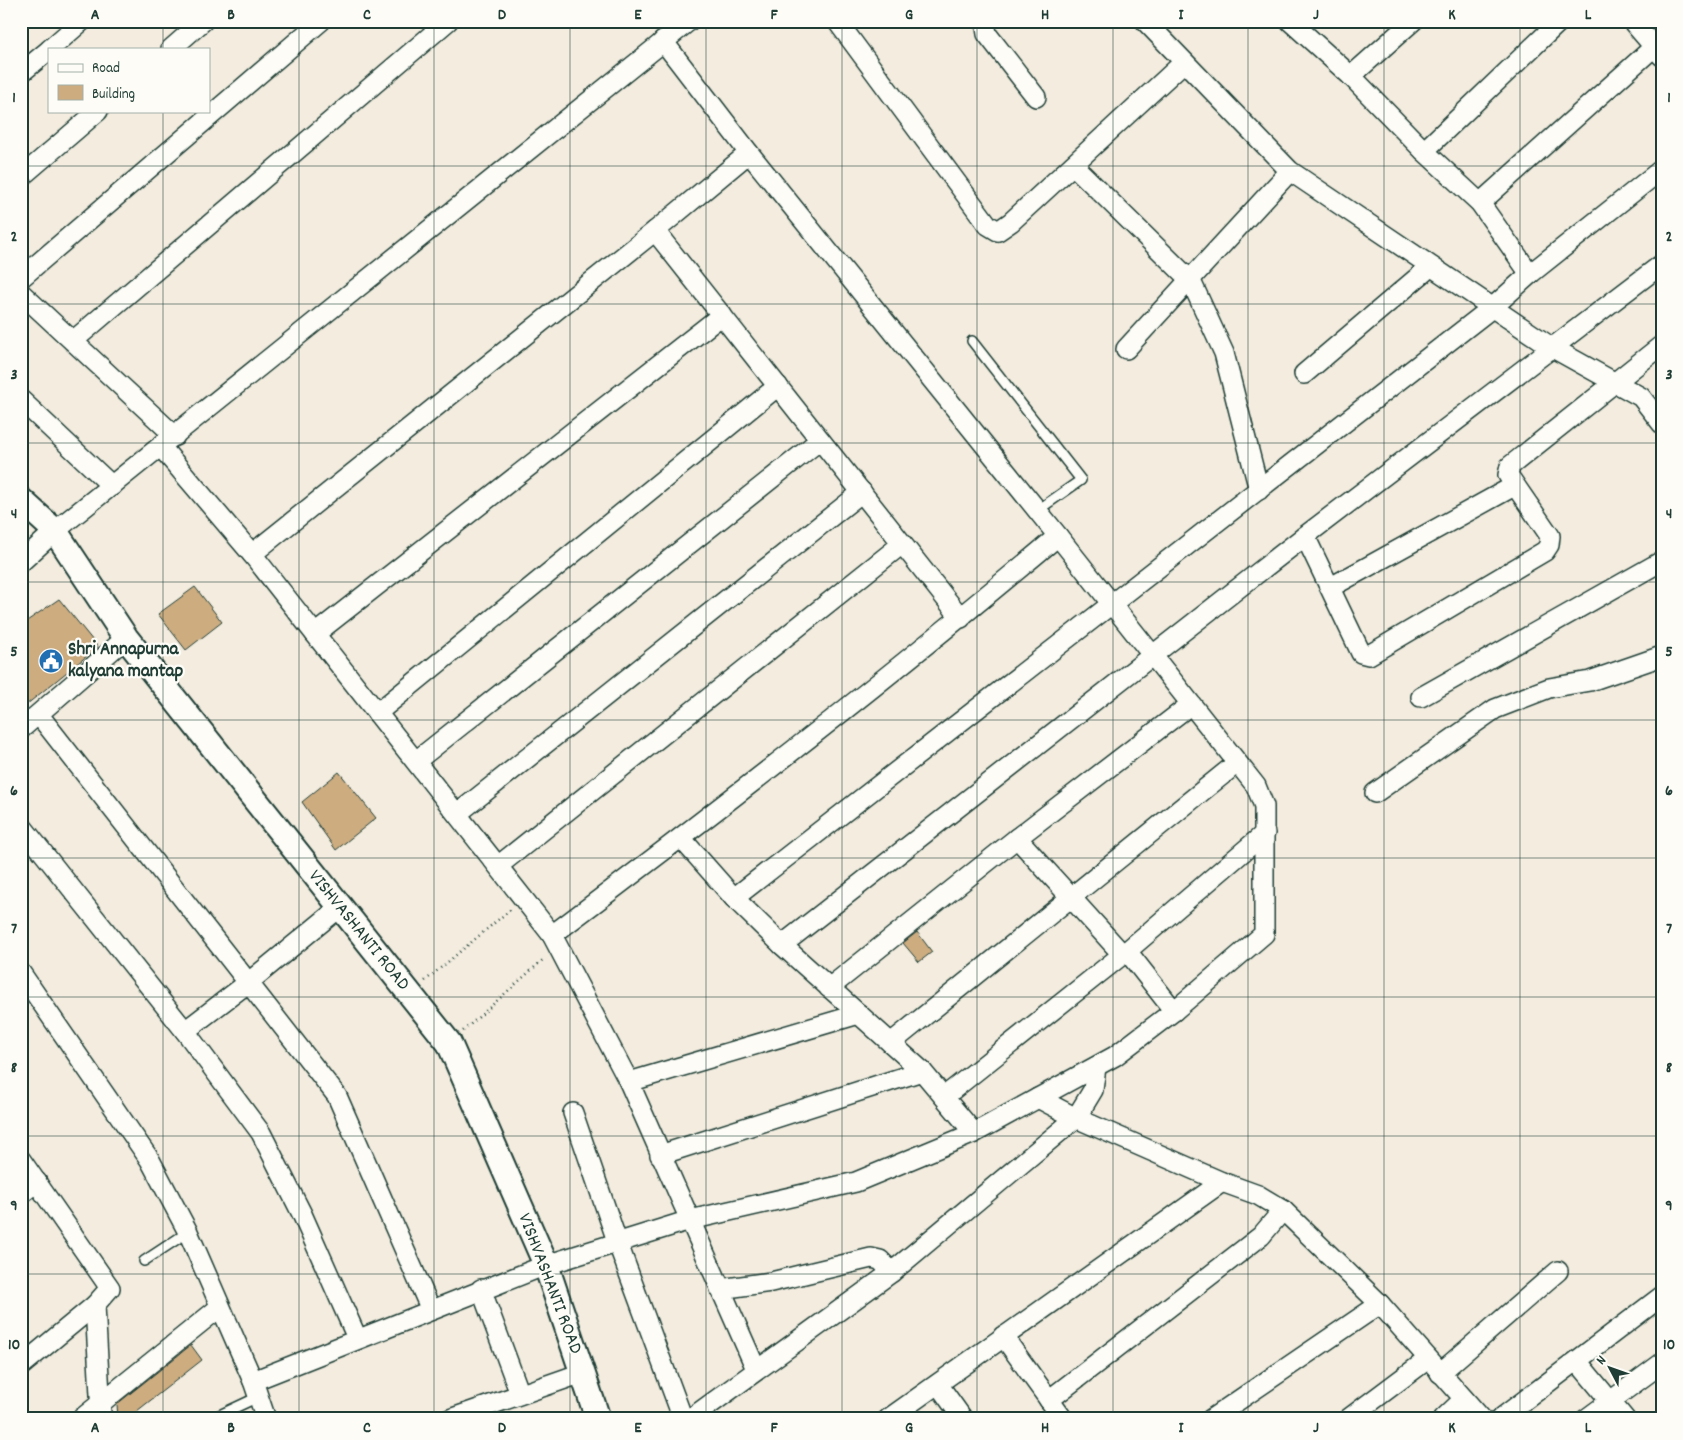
<svg xmlns="http://www.w3.org/2000/svg" width="1683" height="1440" font-family="Dekko,sans-serif">
	<style>
		.building { fill: #cdac80; stroke: #1f3d34 }
		.lines { fill: none; stroke-linecap: round; stroke-linejoin: round }
		.service-casing { stroke: #1f3d34; stroke-width: 12 }
		.minor-casing { stroke: #1f3d34; stroke-width: 22 }
		.tertiary-casing { stroke: #1f3d34; stroke-width: 28 }
		.path { stroke: #1f3d34; stroke-width: 2.5; stroke-dasharray: 1 4; stroke-linecap: butt }
		.service { stroke: #fdfcf7; stroke-width: 9 }
		.minor { stroke: #fdfcf7; stroke-width: 19 }
		.tertiary { stroke: #fdfcf7; stroke-width: 24 }
		.grid { fill: none; stroke: #1f3d34; stroke-width: 1; stroke-opacity: 0.55 }
		.labels { text-anchor: middle; dominant-baseline: central; stroke-width: 4.5; stroke-linejoin: round; paint-order: stroke }
		.poi-label { font-size: 19px; font-weight: bold; fill: #1f3d34; stroke: #fdfcf7; text-anchor: start }
		.street-label { font-size: 19px; fill: #1f3d34; stroke: #fdfcf7 }
		.neatline { fill: none; stroke: #1f3d34; stroke-width: 2 }
		.grid-label { font-size: 16px; text-anchor: middle; font-weight: bold; fill: #1f3d34 }
	</style>
	<rect width="100%" height="100%" fill="#f3ecdf"/>
	<filter id="ink" filterUnits="userSpaceOnUse"><feTurbulence type="fractalNoise" baseFrequency=".02" numOctaves="2"/><feDisplacementMap in="SourceGraphic" scale="10" xChannelSelector="R" yChannelSelector="G"/><feConvolveMatrix kernelMatrix="1 2 1 2 8 2 1 2 1" color-interpolation-filters="sRGB"/></filter>
	<g filter="url(#ink)">
		<g class="building">
			<polygon points="195,587 222,622 186,650 158,614"/>
			<polygon points="59,599 98,647 21,709 21,625"/>
			<polygon points="339,772 376,818 336,850 302,802"/>
			<polygon points="917,932 932,952 919,962 903,943"/>
			<polygon points="191,1345 202,1360 137,1411 138,1419 118,1419 117,1404"/>
		</g>
		<g class="lines">
			<defs>
				<g id="service">
					<polyline points="972,341 1081,480 1038,510"/>
					<polyline points="144,1261 188,1232"/>
					<polyline points="211,1419 258,1397"/>
				</g>
				<g id="minor">
					<polyline points="837,21 988,225 998,231 1011,222 1183,63"/>
					<polyline points="985,21 987,34 1036,97"/>
					<polyline points="1145,21 1290,171 1551,347 1641,397 1662,424"/>
					<polyline points="1290,21 1351,76 1424,151 1480,203 1530,274"/>
					<polyline points="1632,21 1662,56"/>
					<polyline points="50,49 82,21"/>
					<polyline points="171,49 203,21"/>
					<polyline points="21,73 49,50"/>
					<polyline points="1351,76 1413,21"/>
					<polyline points="1424,151 1560,21"/>
					<polyline points="1073,165 1191,281 1224,353 1259,490"/>
					<polyline points="21,177 98,111"/>
					<polyline points="1480,203 1654,47"/>
					<polyline points="655,231 961,618"/>
					<polyline points="21,278 321,21"/>
					<polyline points="21,293 175,436"/>
					<polyline points="73,341 448,21"/>
					<polyline points="1126,349 1290,171"/>
					<polyline points="1304,374 1430,267"/>
					<polyline points="21,400 112,486"/>
					<polyline points="161,447 252,554 552,935 629,1082 756,1369"/>
					<polyline points="1305,536 1361,653 1369,655 1545,551 1549,545 1550,536 1508,475 1510,466 1662,345"/>
					<polyline points="252,554 655,231 749,153"/>
					<polyline points="21,562 55,531 689,21"/>
					<polyline points="1331,587 1514,486"/>
					<polyline points="315,634 722,315"/>
					<polyline points="1421,697 1662,561"/>
					<polyline points="377,713 778,386"/>
					<polyline points="39,715 337,1096 431,1310"/>
					<polyline points="21,729 126,638"/>
					<polyline points="416,761 820,440"/>
					<polyline points="1375,793 1495,709 1549,688 1590,681 1662,656"/>
					<polyline points="457,814 862,492"/>
					<polyline points="21,825 185,1031 249,982 339,908"/>
					<polyline points="681,838 734,898 782,945 922,1071 974,1133"/>
					<polyline points="1017,838 1123,955"/>
					<polyline points="498,866 902,544"/>
					<polyline points="734,898 1493,307 1530,274 1662,169"/>
					<path d="M552 935C724 806 894 674 1058 536"/>
					<polyline points="782,945 1305,536 1662,264"/>
					<polyline points="1127,951 1174,1011"/>
					<polyline points="21,973 150,1160 188,1232 253,1381 266,1419"/>
					<polyline points="829,988 1017,838 1190,705"/>
					<polyline points="185,1031 261,1133 302,1214 357,1338"/>
					<polyline points="891,1043 1237,763"/>
					<polyline points="629,1082 859,1014"/>
					<polyline points="945,1096 1127,951 1265,833"/>
					<polyline points="1038,1098 1076,1118 1222,1182 1258,1195 1283,1210 1380,1304 1482,1419"/>
					<polyline points="573,1113 618,1244 683,1419"/>
					<polyline points="660,1155 922,1071"/>
					<polyline points="21,1160 110,1288 95,1305 21,1366"/>
					<polyline points="21,1194 37,1182"/>
					<polyline points="481,1289 520,1394"/>
					<polyline points="720,1289 771,1282 871,1258 880,1260 892,1272"/>
					<polyline points="95,1305 101,1413"/>
					<polyline points="1003,1336 1063,1419"/>
					<polyline points="1577,1361 1625,1419"/>
					<polyline points="1440,1373 1558,1271"/>
					<polyline points="253,1381 546,1265 690,1220 856,1182 974,1133 1115,1056 1174,1011 1264,934 1264,806 1256,786 1058,536 749,153 663,41"/>
					<polyline points="938,1384 963,1419"/>
					<polyline points="1049,1400 1261,1236 1283,1210"/>
					<polyline points="81,1419 220,1307"/>
					<polyline points="450,1419 582,1373"/>
					<polyline points="690,1419 892,1272 1076,1118 1093,1090 1096,1067"/>
					<polyline points="888,1419 1222,1182"/>
					<polyline points="1211,1419 1380,1304"/>
					<polyline points="1348,1419 1428,1359"/>
					<polyline points="1443,1419 1464,1399"/>
					<polyline points="1500,1419 1662,1296"/>
					<polyline points="1586,1419 1662,1363"/>
				</g>
				<polyline id="tertiary" points="21,500 55,531 126,638 449,1043 546,1265 598,1419"/>
			</defs>
			<use href="#service" class="service-casing"/>
			<use href="#minor" class="minor-casing"/>
			<use href="#tertiary" class="tertiary-casing"/>
			<g class="path">
				<polyline points="425,981 511,909"/>
				<polyline points="463,1031 545,958"/>
			</g>
			<use href="#service" class="service"/>
			<use href="#minor" class="minor"/>
			<use href="#tertiary" class="tertiary"/>
		</g>
	</g>
	<path class="grid" d="M163 21V49M299 21V1419M434 21V1419M570 21V1419M706 21V1419M842 21V1419M977 21V1419M1113 21V1419M1248 21V1419M1384 21V1419M1520 21V1419M163 111V1419M21 166H1662M21 304H1662M21 443H1662M21 582H1662M21 720H1662M21 858H1662M21 997H1662M21 1136H1662M21 1274H1662"/>
	<defs>
		<symbol id="civic-disc" viewBox="-11 -11 22 22"><circle r="9.5" fill="#1f6fb2" stroke="#fdfcf7"/><path d="M-.6-6.5H3V-4.5H.6V-3L4-1V1h2V6H-6V1h2V-1L-.6-3ZM-1.2 2.5V6h2.4V2.5Z" fill="#fff"/></symbol>
	</defs>
	<g fill-rule="evenodd">
		<use href="#civic-disc" x="37" y="647" width="28" height="28"/>
	</g>
	<g class="labels">
		<g class="poi-label">
			<text x="68" y="650">Shri Annapurna<tspan x="68" dy="22">kalyana mantap</tspan></text>
		</g>
		<g class="street-label">
			<text transform="translate(358 931) rotate(51)">VISHVASHANTI ROAD</text>
			<text transform="translate(549 1284) rotate(69)">VISHVASHANTI ROAD</text>
		</g>
	</g>
	<rect width="1683" height="1440" fill="none" stroke="#fdfcf7" stroke-width="55"/>
	<rect x="48" y="48" width="162" height="65" fill="#fdfcf7" stroke="#a4b0a9"/>
	<rect x="58" y="64" width="25" height="8" fill="#fdfcf7" stroke="#a4b0a9"/>
	<text x="92" y="72" font-size="15" fill="#1f3d34">Road</text>
	<rect x="58" y="85" width="25" height="15" fill="#cdac80" stroke="#a4b0a9"/>
	<text x="92" y="98" font-size="15" fill="#1f3d34">Building</text>
	<g transform="translate(1610 1368) rotate(311)" stroke="#fdfcf7" stroke-width="4" paint-order="stroke">
	<path d="M0-4L9 19L0 12L-9 19Z" fill="#1f3d34"/>
	<text y="-8" font-size="14" font-weight="bold" text-anchor="middle" fill="#1f3d34">N</text>
	</g>
	<rect x="28" y="28" width="1628" height="1384" class="neatline"/>
	<g class="grid-label">
		<text x="95" y="19">A</text>
		<text x="231" y="19">B</text>
		<text x="367" y="19">C</text>
		<text x="502" y="19">D</text>
		<text x="638" y="19">E</text>
		<text x="774" y="19">F</text>
		<text x="909" y="19">G</text>
		<text x="1045" y="19">H</text>
		<text x="1181" y="19">I</text>
		<text x="1316" y="19">J</text>
		<text x="1452" y="19">K</text>
		<text x="1588" y="19">L</text>
		<text x="14" y="102">1</text>
		<text x="1669" y="102">1</text>
		<text x="14" y="241">2</text>
		<text x="1669" y="241">2</text>
		<text x="14" y="379">3</text>
		<text x="1669" y="379">3</text>
		<text x="14" y="518">4</text>
		<text x="1669" y="518">4</text>
		<text x="14" y="656">5</text>
		<text x="1669" y="656">5</text>
		<text x="14" y="795">6</text>
		<text x="1669" y="795">6</text>
		<text x="14" y="933">7</text>
		<text x="1669" y="933">7</text>
		<text x="14" y="1072">8</text>
		<text x="1669" y="1072">8</text>
		<text x="14" y="1210">9</text>
		<text x="1669" y="1210">9</text>
		<text x="14" y="1349">10</text>
		<text x="1669" y="1349">10</text>
		<text x="95" y="1432">A</text>
		<text x="231" y="1432">B</text>
		<text x="367" y="1432">C</text>
		<text x="502" y="1432">D</text>
		<text x="638" y="1432">E</text>
		<text x="774" y="1432">F</text>
		<text x="909" y="1432">G</text>
		<text x="1045" y="1432">H</text>
		<text x="1181" y="1432">I</text>
		<text x="1316" y="1432">J</text>
		<text x="1452" y="1432">K</text>
		<text x="1588" y="1432">L</text>
	</g>
</svg>
